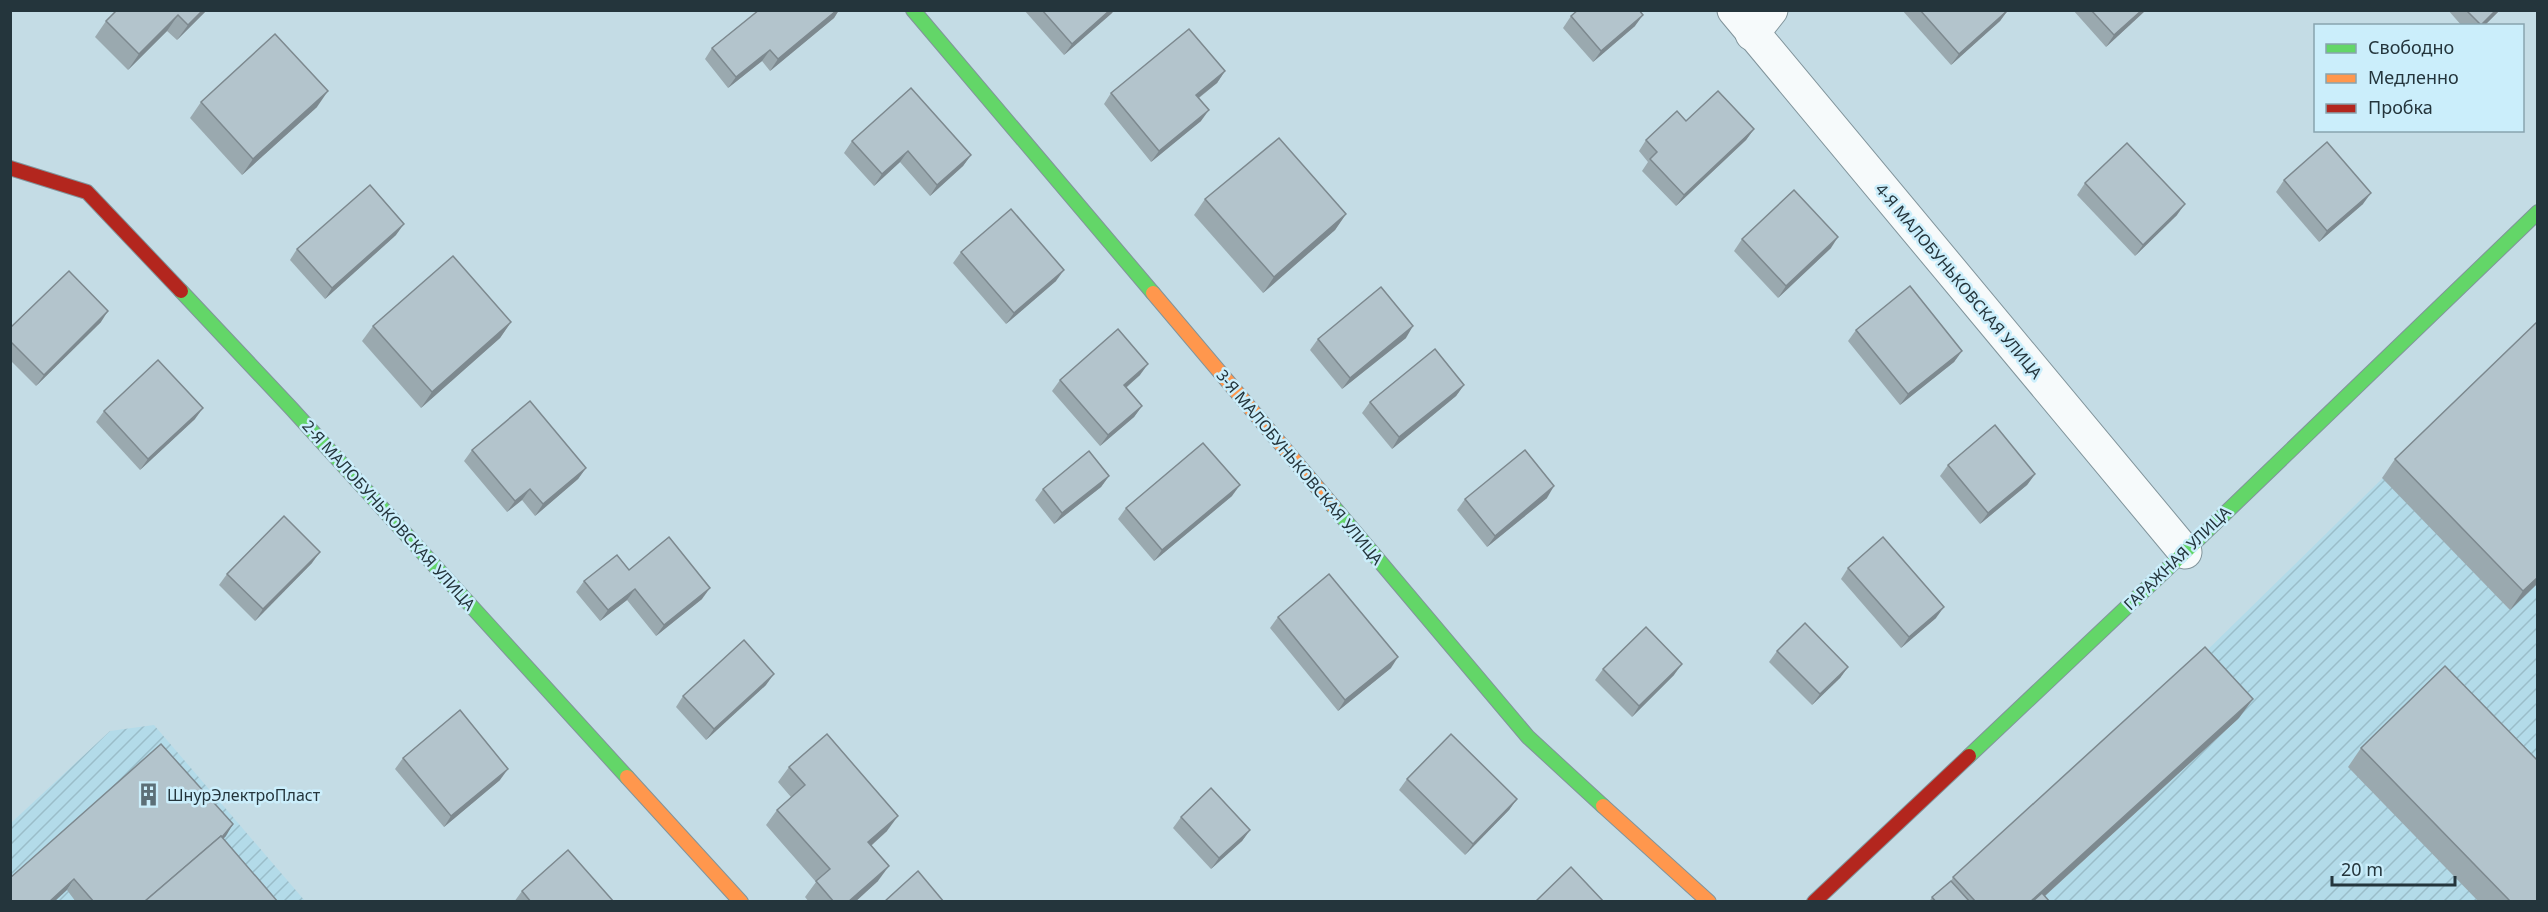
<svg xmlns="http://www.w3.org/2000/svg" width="2548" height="912" font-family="'Noto Sans',sans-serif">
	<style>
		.industrial { fill: url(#industrial-furrows) }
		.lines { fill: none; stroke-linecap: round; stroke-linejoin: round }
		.street-casing { stroke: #81949b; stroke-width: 35 }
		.fast-casing { stroke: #81949b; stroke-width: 16 }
		.slow-casing { stroke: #81949b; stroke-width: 16 }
		.jam-casing { stroke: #81949b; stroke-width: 16 }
		.street { stroke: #f6fafb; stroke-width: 33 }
		.fast { stroke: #63d668; stroke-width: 14 }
		.slow { stroke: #ff974d; stroke-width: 14 }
		.jam { stroke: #b3261e; stroke-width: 14 }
		.wall { fill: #9aa9af }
		.shaded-wall { fill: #7d898f }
		.building { fill: #b3c4cc; stroke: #7d898f; stroke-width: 1.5 }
		.labels { text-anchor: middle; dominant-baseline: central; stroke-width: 5; stroke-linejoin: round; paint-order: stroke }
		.street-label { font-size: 16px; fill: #24353c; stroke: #cbeefb }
		.poi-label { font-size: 16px; fill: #24353c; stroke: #cbeefb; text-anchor: start }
	</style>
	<defs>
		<pattern id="industrial-furrows" width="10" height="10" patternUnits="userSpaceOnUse" patternTransform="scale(1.5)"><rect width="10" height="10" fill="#b3dbe9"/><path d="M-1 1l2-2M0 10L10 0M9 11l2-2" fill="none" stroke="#9abdc9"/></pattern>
	</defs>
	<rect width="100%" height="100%" fill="#c4dce5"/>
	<g class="industrial">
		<polygon points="2537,327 2537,901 1934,902 2191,666"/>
		<polygon points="154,725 305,901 11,902 11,823 110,731"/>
	</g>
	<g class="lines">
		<defs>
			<g id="street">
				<polyline points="1734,10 2185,552"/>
				<polyline points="1752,34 1771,10"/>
			</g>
			<g id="fast">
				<polyline points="913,10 1153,293"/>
				<polyline points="181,291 291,408 627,777"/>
				<polyline points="1333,506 1528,737 1603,806"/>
				<polyline points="1969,756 2185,552 2538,212"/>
			</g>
			<g id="slow">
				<polyline points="1153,293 1333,506"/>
				<polyline points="627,777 741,902"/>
				<polyline points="1603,806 1709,902"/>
			</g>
			<g id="jam">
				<polyline points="10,168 87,192 181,291"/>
				<polyline points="1814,902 1969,756"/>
			</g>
		</defs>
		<use href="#street" class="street-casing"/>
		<use href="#fast" class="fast-casing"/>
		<use href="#slow" class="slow-casing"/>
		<use href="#jam" class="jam-casing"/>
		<use href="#street" class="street"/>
		<use href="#fast" class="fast"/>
		<use href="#slow" class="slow"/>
		<use href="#jam" class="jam"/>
	</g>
	<g class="wall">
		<polygon points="207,10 177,40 167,31 128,70 95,37 106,21"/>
		<polygon points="759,10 839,10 834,18 770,71 762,61 728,88 705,59 712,48"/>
		<polygon points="1024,10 1114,10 1112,13 1064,55"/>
		<polygon points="1902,10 2008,10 2000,21 1951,65"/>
		<polygon points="2073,10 2146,10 2106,47"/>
		<polygon points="2448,10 2500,10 2484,26 2462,26"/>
		<polygon points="1571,16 1635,26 1593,62 1563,28"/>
		<polygon points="1225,71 1217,83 1199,98 1201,121 1151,162 1104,104 1111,93"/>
		<polygon points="201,102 317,107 242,175 190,118"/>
		<polygon points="1686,121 1754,129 1746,140 1676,206 1642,171 1648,162 1639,151 1646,140"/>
		<polygon points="852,141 971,155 963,166 930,196 900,162 874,186 844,153"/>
		<polygon points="2284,180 2363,204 2319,242 2276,192"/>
		<polygon points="2085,183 2177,215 2135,256 2077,195"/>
		<polygon points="1205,199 1346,214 1335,230 1263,293 1194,215"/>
		<polygon points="396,235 325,299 290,260 297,249"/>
		<polygon points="1742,239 1831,248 1778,298 1734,251"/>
		<polygon points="961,252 1056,281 1006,324 953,263"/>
		<polygon points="2538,321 2538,583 2510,610 2382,478 2395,459"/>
		<polygon points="101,322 36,386 10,360 10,328"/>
		<polygon points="511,322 500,338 421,408 362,341 373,326"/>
		<polygon points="1856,330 1962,351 1954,362 1900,405 1848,341"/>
		<polygon points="1406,338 1342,389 1310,350 1318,339"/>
		<polygon points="1140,375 1126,388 1142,406 1134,417 1100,446 1052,391 1060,380"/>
		<polygon points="1464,385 1456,396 1392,449 1362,413 1370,402"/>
		<polygon points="104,411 195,419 140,470 96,422"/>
		<polygon points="472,450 586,468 578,479 535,516 522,500 507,512 464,461"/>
		<polygon points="1948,465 2035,474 2027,485 1980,524 1940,476"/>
		<polygon points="1109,476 1101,487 1054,524 1035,500 1043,489"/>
		<polygon points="1232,496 1154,561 1118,519 1126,508"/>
		<polygon points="1547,498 1487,547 1457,510 1465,499"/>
		<polygon points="312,563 255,621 219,585 227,574"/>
		<polygon points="1848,568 1936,618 1901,648 1841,579"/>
		<polygon points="629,570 702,599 656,636 627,600 600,621 576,592 584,581"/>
		<polygon points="1278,617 1391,668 1338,711 1270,628"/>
		<polygon points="1777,651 1848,667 1840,678 1812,705 1769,662"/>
		<polygon points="1603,669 1674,675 1632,717 1595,680"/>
		<polygon points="766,685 706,740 676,707 683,696"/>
		<polygon points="2239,718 2045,896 2050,902 1929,902 1932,897 1951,881 1953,877"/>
		<polygon points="161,744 226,836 223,838 278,902 76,902 67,890"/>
		<polygon points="2361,748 2538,902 2479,902 2348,767"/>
		<polygon points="403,758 500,780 444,827 395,769"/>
		<polygon points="789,767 887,831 871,846 878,881 855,902 809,902 805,897 816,882 766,825 777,810 791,797 778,782"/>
		<polygon points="1407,779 1517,799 1509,810 1465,855 1399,790"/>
		<polygon points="1181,817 1250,830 1242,841 1211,869 1173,828"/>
		<polygon points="522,891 614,902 514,902"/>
	</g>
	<g class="shaded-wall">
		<polygon points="203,10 207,10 177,40 188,25"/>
		<polygon points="837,10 839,10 834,18 770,71 778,59"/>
		<polygon points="1110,10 1114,10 1112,13 1064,55 1072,44"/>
		<polygon points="2008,10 2000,21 1951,65 1959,54"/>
		<polygon points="2142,10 2146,10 2106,47 2114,35"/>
		<polygon points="2496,10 2500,10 2484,26 2480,26"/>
		<polygon points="178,15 167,31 128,70 139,54"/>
		<polygon points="1643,15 1635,26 1593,62 1601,51"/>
		<polygon points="770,50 762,61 728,88 736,77"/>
		<polygon points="1225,71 1217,83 1188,106 1196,95"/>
		<polygon points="328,91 317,107 242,175 253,159"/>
		<polygon points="1209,110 1201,121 1151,162 1159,151"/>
		<polygon points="1754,129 1746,140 1676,206 1684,195"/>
		<polygon points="908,151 900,162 874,186 882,174"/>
		<polygon points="971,155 963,166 930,196 937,185"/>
		<polygon points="2371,193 2363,204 2319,242 2327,231"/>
		<polygon points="2185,204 2177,215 2135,256 2143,245"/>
		<polygon points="1346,214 1335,230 1263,293 1274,277"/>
		<polygon points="404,224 396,235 325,299 332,288"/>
		<polygon points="1838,237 1831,248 1778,298 1786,286"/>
		<polygon points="1064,270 1056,281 1006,324 1014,313"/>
		<polygon points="108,311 101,322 36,386 44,375"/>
		<polygon points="511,322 500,338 421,408 432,392"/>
		<polygon points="1413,326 1406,338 1342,389 1350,378"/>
		<polygon points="1962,351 1954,362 1900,405 1908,394"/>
		<polygon points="1148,364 1140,375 1116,396 1124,385"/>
		<polygon points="1464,385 1456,396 1392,449 1399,437"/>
		<polygon points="1142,406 1134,417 1100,446 1108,435"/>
		<polygon points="203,408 195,419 140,470 148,459"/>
		<polygon points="586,468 578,479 535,516 543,504"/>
		<polygon points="2035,474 2027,485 1980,524 1988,513"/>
		<polygon points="1109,476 1101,487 1054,524 1062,513"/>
		<polygon points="1240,485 1232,496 1154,561 1162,550"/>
		<polygon points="1554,486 1547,498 1487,547 1495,536"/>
		<polygon points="530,489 522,500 507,512 515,501"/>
		<polygon points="320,552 312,563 255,621 263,609"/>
		<polygon points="2538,577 2538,583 2510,610 2523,591"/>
		<polygon points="710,588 702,599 656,636 664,625"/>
		<polygon points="635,589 627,600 600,621 608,610"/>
		<polygon points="1944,607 1936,618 1901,648 1909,637"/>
		<polygon points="1398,657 1391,668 1338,711 1345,700"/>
		<polygon points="1682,664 1674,675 1632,717 1639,706"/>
		<polygon points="1848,667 1840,678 1812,705 1820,694"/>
		<polygon points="774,674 766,685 706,740 714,729"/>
		<polygon points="2253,699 2239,718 2038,902 2030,902"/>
		<polygon points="508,769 500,780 444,827 451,816"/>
		<polygon points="1517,799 1509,810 1465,855 1473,844"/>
		<polygon points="898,816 887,831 857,858 868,842"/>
		<polygon points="233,824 226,836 208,855 153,902"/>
		<polygon points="1250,830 1242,841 1211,869 1219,858"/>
		<polygon points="889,866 878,881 855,902 848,902"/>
		<polygon points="74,879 67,890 54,902 49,902"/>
	</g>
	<g class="building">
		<polygon points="117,10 203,10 188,25 178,15 139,54 106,21"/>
		<polygon points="759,10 837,10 778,59 770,50 736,77 712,48"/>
		<polygon points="1042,10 1110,10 1072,44"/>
		<polygon points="1578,10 1639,10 1643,15 1601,51 1571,16"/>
		<polygon points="1920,10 2008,10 1959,54"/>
		<polygon points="2091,10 2142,10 2114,35"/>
		<polygon points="2466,10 2496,10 2481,25"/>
		<polygon points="1189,29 1225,71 1196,95 1209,110 1159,151 1111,93"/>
		<polygon points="275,34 328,91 253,159 201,102"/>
		<polygon points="911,88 971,155 937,185 908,151 882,174 852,141"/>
		<polygon points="1718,91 1754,129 1684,195 1650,159 1657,152 1646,140 1677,111 1686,121"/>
		<polygon points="1279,138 1346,214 1274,277 1205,199"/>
		<polygon points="2327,142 2371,193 2327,231 2284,180"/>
		<polygon points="2127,143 2185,204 2143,245 2085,183"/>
		<polygon points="370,185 404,224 332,288 297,249"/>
		<polygon points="1794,190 1838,237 1786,286 1742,239"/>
		<polygon points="1011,209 1064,270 1014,313 961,252"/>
		<polygon points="453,256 511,322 432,392 373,326"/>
		<polygon points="69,271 108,311 44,375 10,341 10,328"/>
		<polygon points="1910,286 1962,351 1908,394 1856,330"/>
		<polygon points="1381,287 1413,326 1350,378 1318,339"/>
		<polygon points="2538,321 2538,577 2523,591 2395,459"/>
		<polygon points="1118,329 1148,364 1124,385 1142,406 1108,435 1060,380"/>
		<polygon points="1435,349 1464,385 1399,437 1370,402"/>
		<polygon points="158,360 203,408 148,459 104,411"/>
		<polygon points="530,401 586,468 543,504 530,489 515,501 472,450"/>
		<polygon points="1995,425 2035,474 1988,513 1948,465"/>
		<polygon points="1203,443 1240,485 1162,550 1126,508"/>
		<polygon points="1525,450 1554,486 1495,536 1465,499"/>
		<polygon points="1089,451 1109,476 1062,513 1043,489"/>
		<polygon points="284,516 320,552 263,609 227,574"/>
		<polygon points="669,537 710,588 664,625 635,589 608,610 584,581 617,555 629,570"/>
		<polygon points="1883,537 1944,607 1909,637 1848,568"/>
		<polygon points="1329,574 1398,657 1345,700 1278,617"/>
		<polygon points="1805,623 1848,667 1820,694 1777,651"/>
		<polygon points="1646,627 1682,664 1639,706 1603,669"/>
		<polygon points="744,640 774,674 714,729 683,696"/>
		<polygon points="2205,647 2253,699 2030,902 1976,902 1953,877"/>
		<polygon points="2445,666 2538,761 2538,902 2511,902 2361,748"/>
		<polygon points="460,710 508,769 451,816 403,758"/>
		<polygon points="827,734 898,816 868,842 889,866 848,902 834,902 816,881 830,869 777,810 805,785 789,767"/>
		<polygon points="1451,734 1517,799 1473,844 1407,779"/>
		<polygon points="161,744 233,824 222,837 221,836 144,902 94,902 74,879 49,902 10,902 10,878"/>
		<polygon points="1211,788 1250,830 1219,858 1181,817"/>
		<polygon points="221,836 278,902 144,902"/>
		<polygon points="568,850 614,902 531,902 522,891"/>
		<polygon points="1571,867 1604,902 1535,902"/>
		<polygon points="918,871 944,902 884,902"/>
		<polygon points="1951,881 1970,902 1936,902 1932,897"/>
		<polygon points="2042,893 2050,902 2032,902"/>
	</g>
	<defs>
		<symbol id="building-bare" viewBox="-9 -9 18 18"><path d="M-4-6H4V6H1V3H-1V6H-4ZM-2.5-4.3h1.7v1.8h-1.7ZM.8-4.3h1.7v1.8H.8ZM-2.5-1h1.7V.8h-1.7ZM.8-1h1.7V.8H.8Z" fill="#5c6f77" stroke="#cbeefb" stroke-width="2.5" paint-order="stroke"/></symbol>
	</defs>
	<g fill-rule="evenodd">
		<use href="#building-bare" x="132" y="778" width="33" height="33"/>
	</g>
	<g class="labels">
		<g class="street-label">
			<text transform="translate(1959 281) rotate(50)">4-Я МАЛОБУНЬКОВСКАЯ УЛИЦА</text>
			<text transform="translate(1300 467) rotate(50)">3-Я МАЛОБУНЬКОВСКАЯ УЛИЦА</text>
			<text transform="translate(389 515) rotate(48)">2-Я МАЛОБУНЬКОВСКАЯ УЛИЦА</text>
			<text transform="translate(2177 558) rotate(-44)">ГАРАЖНАЯ УЛИЦА</text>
		</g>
		<g class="poi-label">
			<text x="167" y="795">ШнурЭлектроПласт</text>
		</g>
	</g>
	<rect width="2548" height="912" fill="none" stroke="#24353c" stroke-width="24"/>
	<rect x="2314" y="24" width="210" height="108" fill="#cbeefb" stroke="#88a4af" stroke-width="1.5"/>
	<rect x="2326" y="44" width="30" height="9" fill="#63d668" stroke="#88a4af" stroke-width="1.5"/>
	<text x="2368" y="54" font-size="18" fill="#24353c">Свободно</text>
	<rect x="2326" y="74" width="30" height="9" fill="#ff974d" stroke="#88a4af" stroke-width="1.5"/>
	<text x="2368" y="84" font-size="18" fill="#24353c">Медленно</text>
	<rect x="2326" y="104" width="30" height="9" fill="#b3261e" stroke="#88a4af" stroke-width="1.5"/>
	<text x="2368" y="114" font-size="18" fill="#24353c">Пробка</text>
	<path d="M2332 876v9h123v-9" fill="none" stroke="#24353c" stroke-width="3"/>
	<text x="2341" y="876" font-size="18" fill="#24353c" stroke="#cbeefb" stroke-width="4.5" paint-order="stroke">20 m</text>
</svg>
